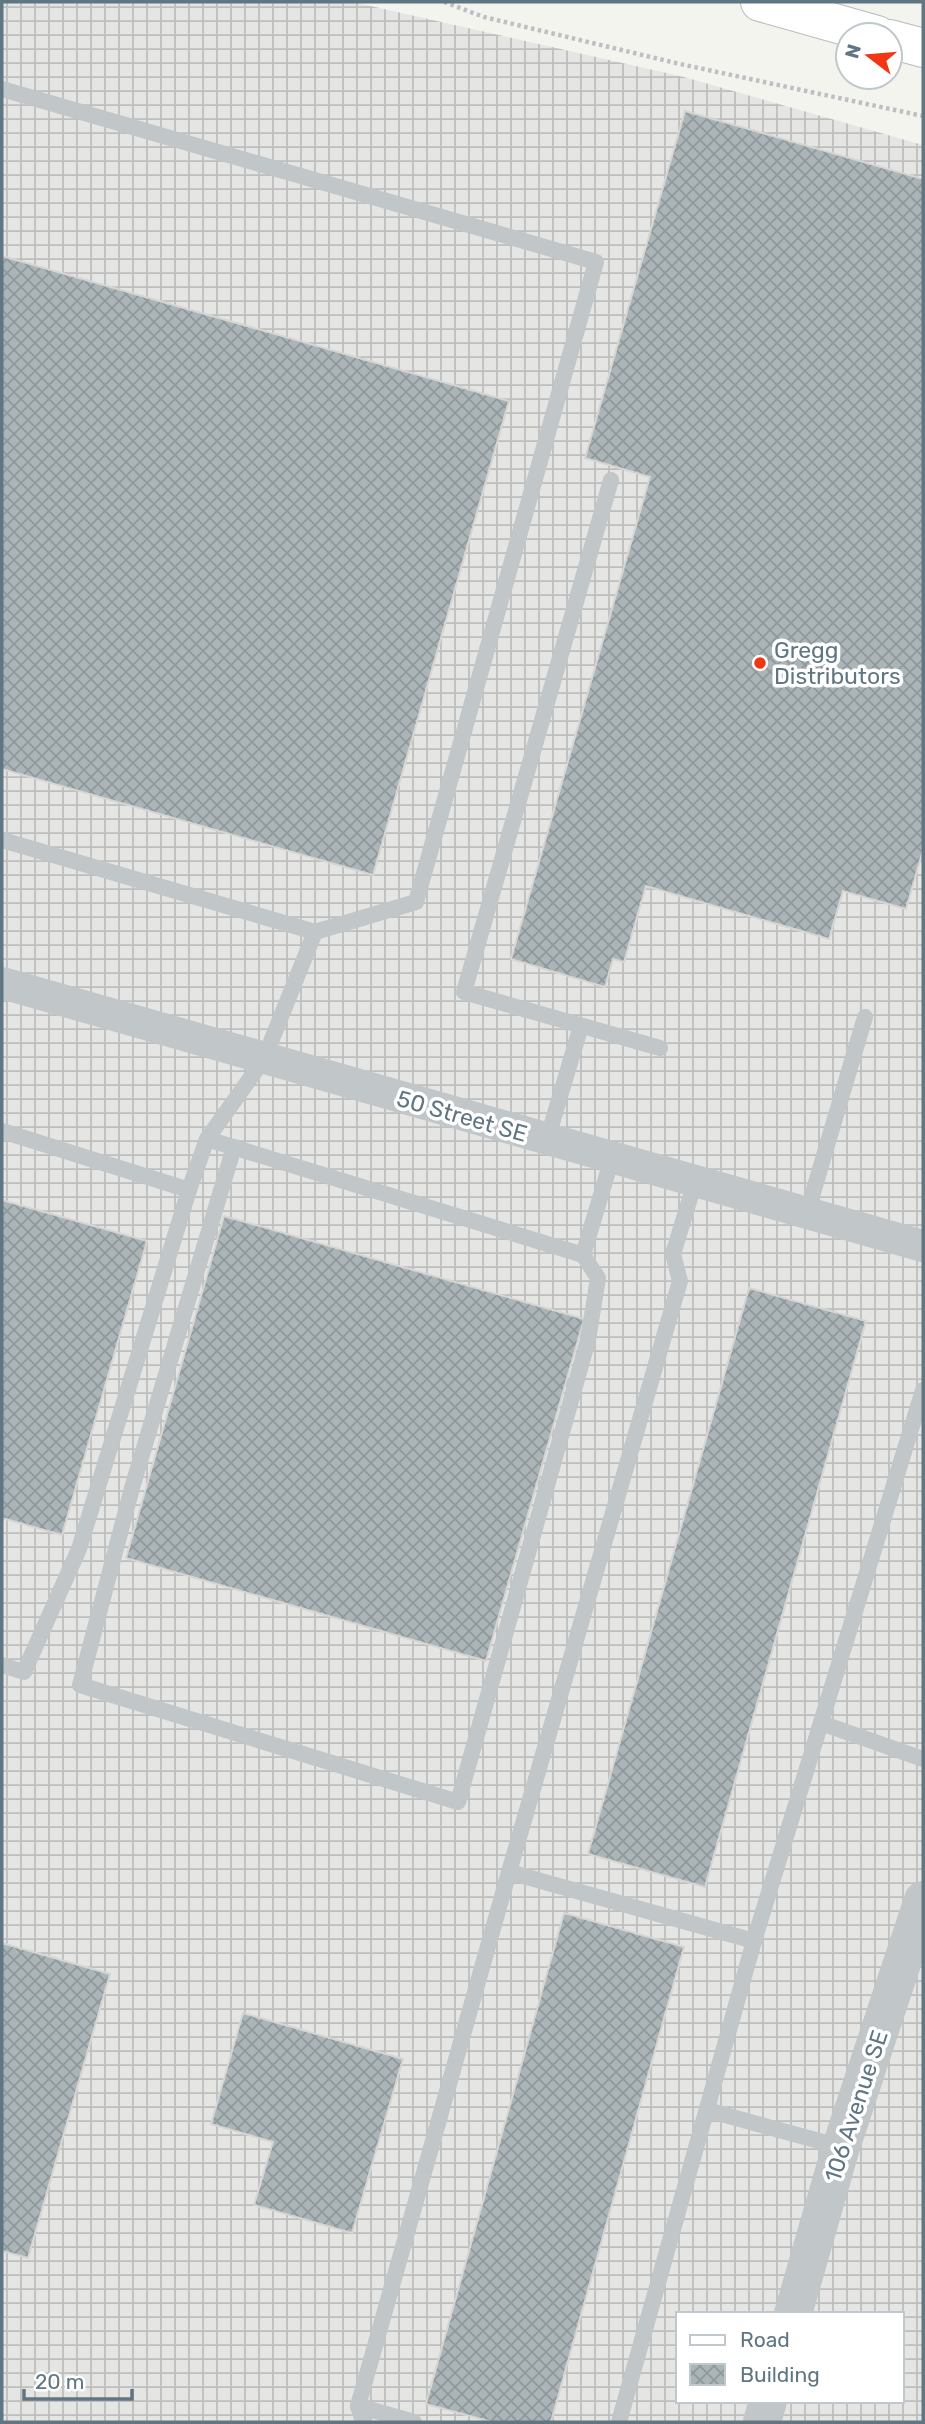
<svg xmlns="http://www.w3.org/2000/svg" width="925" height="2424" font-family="Rubik,sans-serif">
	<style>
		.industrial { fill: url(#industrial-grid); fill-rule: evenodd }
		.building { fill: url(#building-cross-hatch); stroke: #d5d5d3; stroke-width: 2 }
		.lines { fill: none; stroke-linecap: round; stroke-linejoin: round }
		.secondary-casing { stroke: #b5bbbf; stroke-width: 40 }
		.path { stroke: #bdbfc1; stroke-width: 4.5; stroke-dasharray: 3.5 3.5; stroke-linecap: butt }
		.service { stroke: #c1c6c8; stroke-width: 16 }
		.minor { stroke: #c1c6c8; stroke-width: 32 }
		.tertiary { stroke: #c1c6c8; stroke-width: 38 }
		.secondary { stroke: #fff; stroke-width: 38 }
		.poi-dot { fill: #f13613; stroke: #fff; stroke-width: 2.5 }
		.labels { text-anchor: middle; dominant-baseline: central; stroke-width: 7; stroke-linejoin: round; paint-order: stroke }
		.poi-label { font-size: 23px; fill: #617683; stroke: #fff; text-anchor: start }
		.street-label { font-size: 23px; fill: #617683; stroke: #fff }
	</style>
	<defs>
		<pattern id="industrial-grid" width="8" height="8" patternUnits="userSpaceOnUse" patternTransform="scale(1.75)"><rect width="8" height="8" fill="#e5e5e3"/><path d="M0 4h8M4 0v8" fill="none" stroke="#bdbebd"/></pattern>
		<pattern id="building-cross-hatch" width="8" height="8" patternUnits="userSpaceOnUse" patternTransform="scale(1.75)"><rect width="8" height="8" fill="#abb5b8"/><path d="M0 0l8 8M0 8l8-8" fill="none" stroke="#8f989b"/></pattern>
	</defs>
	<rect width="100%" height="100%" fill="#f4f4ef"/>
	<path class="industrial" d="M2 2H353L684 77 923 145V2422H2ZM678 2314H902V2401H678Z"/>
	<g class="building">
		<polygon points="685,111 923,179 923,850 906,909 843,891 829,939 646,886 624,962 613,959 605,987 511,959 650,477 585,458"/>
		<polygon points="2,256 509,401 373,875 2,769"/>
		<polygon points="2,1200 147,1241 62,1535 2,1518"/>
		<polygon points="224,1216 584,1319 486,1661 126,1558"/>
		<polygon points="749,1288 866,1321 705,1887 588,1854"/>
		<polygon points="564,1913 684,1947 551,2422 492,2422 426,2404"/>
		<polygon points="2,1943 110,1974 28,2258 2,2251"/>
		<polygon points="243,2013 403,2059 352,2233 254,2205 273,2142 211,2124"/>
	</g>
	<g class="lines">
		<defs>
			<g id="secondary">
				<polyline points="760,2 877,35"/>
				<polyline points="890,39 923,48"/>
			</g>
		</defs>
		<use href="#secondary" class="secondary-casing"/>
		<polyline class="path" points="444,2 484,17 680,64 923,116"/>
		<g class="service">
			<polyline points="2,89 596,262 416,902 315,932 264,1059 207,1139 189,1190 2,1131"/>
			<polyline points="611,480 464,992 660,1048"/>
			<polyline points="2,840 315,932"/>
			<polyline points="207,1139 583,1255 612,1158"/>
			<polyline points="547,1140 581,1026"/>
			<polyline points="234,1147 132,1488 80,1685 458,1802 588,1340 598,1278 583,1255"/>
			<polyline points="695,1182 673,1254 680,1281 509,1872 754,1941 923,1390"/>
			<polyline points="807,1213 865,1017"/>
			<polyline points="2,1665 24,1672 79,1549 189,1190"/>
			<polyline points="821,1723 923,1759"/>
			<polyline points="707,2110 841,2147"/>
			<polyline points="358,2406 414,2422"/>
			<polyline points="363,2422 358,2406 509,1872"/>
			<polyline points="619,2422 754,1941"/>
		</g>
		<polyline class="minor" points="2,983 923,1246"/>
		<g class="tertiary">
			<polyline points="793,2314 841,2147 923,1900"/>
			<polyline points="762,2422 768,2401"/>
		</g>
		<use href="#secondary" class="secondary"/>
	</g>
	<circle class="poi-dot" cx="760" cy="663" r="7"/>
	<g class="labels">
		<g class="poi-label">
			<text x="774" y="650">Gregg<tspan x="774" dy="26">Distributors</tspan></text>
		</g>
		<g class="street-label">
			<text transform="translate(462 1116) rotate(16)">50 Street SE</text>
			<text transform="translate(856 2106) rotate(-72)">106 Avenue SE</text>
		</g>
	</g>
	<rect width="925" height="2424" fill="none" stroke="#617683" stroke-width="7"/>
	<rect x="676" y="2312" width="228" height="91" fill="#ffffff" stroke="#c0c8cd" stroke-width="2"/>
	<rect x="690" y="2335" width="35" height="10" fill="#ffffff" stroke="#c0c8cd" stroke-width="2"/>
	<text x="740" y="2347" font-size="21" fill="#617683">Road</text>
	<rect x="690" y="2364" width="35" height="21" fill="url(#building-cross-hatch)" stroke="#c0c8cd" stroke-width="2"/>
	<text x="740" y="2382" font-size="21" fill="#617683">Building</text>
	<g transform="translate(869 56) rotate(286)"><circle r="33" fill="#ffffff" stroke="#c0c8cd" stroke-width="2"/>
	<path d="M0-5L12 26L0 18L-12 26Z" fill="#f13613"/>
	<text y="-10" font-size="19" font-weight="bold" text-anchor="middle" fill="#617683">N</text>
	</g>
	<path d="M24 2389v10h108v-10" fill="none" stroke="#617683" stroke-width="3.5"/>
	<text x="35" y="2389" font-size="21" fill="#617683" stroke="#ffffff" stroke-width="5" paint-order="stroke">20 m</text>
</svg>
